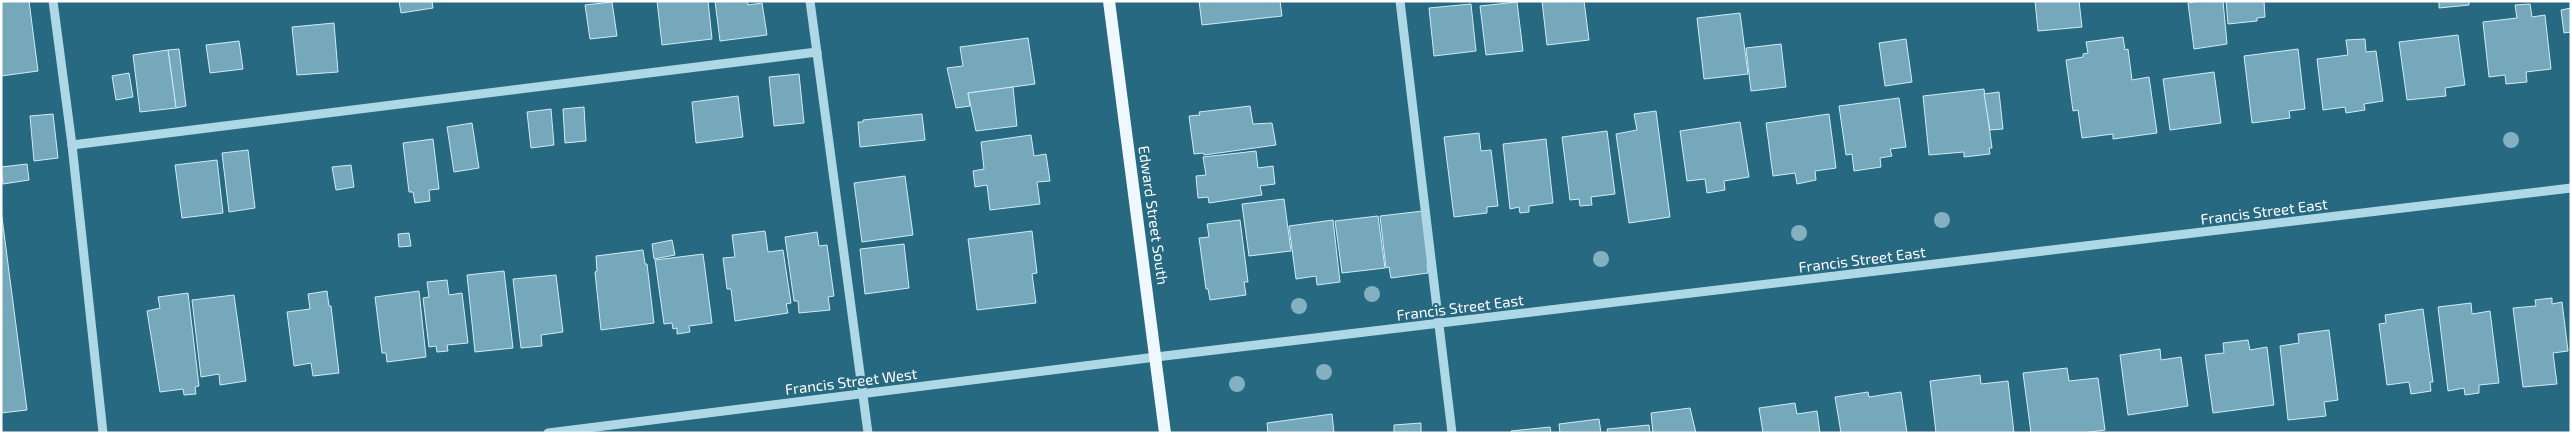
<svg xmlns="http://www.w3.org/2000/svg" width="2572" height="434" font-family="'Exo 2',sans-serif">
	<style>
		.building { fill: #74a8ba; stroke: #d1ecf5 }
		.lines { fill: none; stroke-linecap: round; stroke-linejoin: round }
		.minor { stroke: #aed8e6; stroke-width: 9 }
		.major { stroke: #eff9fd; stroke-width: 12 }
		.tree { fill: #84b1c0 }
		.labels { text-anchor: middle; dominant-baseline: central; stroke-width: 5; stroke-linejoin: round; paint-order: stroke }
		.street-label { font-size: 15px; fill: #fff; stroke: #276980 }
	</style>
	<rect width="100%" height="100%" fill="#276980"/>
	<g class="building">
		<polygon points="1,1 29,1 38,71 1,76"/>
		<polygon points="399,1 432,1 433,8 401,13"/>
		<polygon points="657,1 708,1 712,39 662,45"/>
		<polygon points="715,1 747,1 748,5 762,3 767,35 720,41"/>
		<polygon points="1199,1 1280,1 1282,16 1202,25"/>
		<polygon points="1542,1 1584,1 1589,40 1547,45"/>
		<polygon points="2035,1 2079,1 2082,27 2038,31"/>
		<polygon points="2200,1 2223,1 2227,44 2194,49 2188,3"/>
		<polygon points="2226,1 2264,1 2265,17 2257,18 2257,21 2228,24"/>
		<polygon points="2439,1 2469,1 2469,5 2439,8"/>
		<polygon points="612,2 617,36 590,39 585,5"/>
		<polygon points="1517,2 1523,51 1486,55 1480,6"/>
		<polygon points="1471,4 1476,51 1434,56 1429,8"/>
		<polygon points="2530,4 2532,17 2545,15 2551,69 2526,72 2527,82 2506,84 2505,75 2489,77 2483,22 2517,18 2515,5"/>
		<polygon points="2571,8 2571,32 2564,33 2561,10"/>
		<polygon points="1740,13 1748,74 1704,79 1697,18"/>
		<polygon points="334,23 338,72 297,75 292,27"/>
		<polygon points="2458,35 2465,85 2445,88 2446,96 2407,100 2399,42"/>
		<polygon points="2123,37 2125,50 2128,49 2132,80 2149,77 2157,133 2113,139 2113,134 2082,138 2078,110 2073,111 2066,60 2083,57 2083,54 2088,53 2086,42"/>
		<polygon points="1028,38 1035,84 968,93 970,106 956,108 947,68 963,66 960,47"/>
		<polygon points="1906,39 1912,82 1885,86 1879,43"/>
		<polygon points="2365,39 2366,52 2376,51 2383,101 2364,104 2365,110 2346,113 2345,107 2323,110 2317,59 2348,55 2346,40"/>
		<polygon points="239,41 243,69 210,73 206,45"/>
		<polygon points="1781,44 1786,87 1751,91 1746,48"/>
		<polygon points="179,49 186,106 176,108 168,50"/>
		<polygon points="2298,49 2305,109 2289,111 2290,118 2252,123 2244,56"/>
		<polygon points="168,50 176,108 140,112 133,55"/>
		<polygon points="2214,72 2221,123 2170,130 2163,79"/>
		<polygon points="129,73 133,97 116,100 112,76"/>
		<polygon points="799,74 804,123 774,126 769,77"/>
		<polygon points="1013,87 1017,126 976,131 968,93"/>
		<polygon points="1984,89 1992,148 1989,148 1990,154 1964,157 1964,152 1929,155 1923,96"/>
		<polygon points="1999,92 2003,129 1990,130 1984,94"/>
		<polygon points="738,96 743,137 696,143 692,102"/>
		<polygon points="1899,98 1906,147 1890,149 1892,156 1880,158 1881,167 1854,171 1852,154 1846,155 1839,106"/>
		<polygon points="1250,106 1253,124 1272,123 1276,145 1204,155 1203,153 1194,154 1189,116 1200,115 1199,112"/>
		<polygon points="584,107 586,141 565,143 563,109"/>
		<polygon points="551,109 554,145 531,148 527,112"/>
		<polygon points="1656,111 1670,217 1629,223 1616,134 1637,130 1634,114"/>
		<polygon points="53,114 58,158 34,161 30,116"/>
		<polygon points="922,114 925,140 860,147 858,122 863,122 863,120"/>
		<polygon points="1829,114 1836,168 1815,171 1816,180 1797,184 1795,173 1773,176 1766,123"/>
		<polygon points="1740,122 1749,177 1724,181 1725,190 1707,193 1705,179 1687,181 1680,131"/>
		<polygon points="472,123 479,168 454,172 447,127"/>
		<polygon points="1607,131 1615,194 1591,197 1592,205 1580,206 1579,199 1570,200 1562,137"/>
		<polygon points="1479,133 1481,151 1491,150 1498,206 1487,207 1487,213 1454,217 1444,137"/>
		<polygon points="1031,135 1034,156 1046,154 1050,181 1037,182 1040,204 990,210 987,185 975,187 973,171 984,169 981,142"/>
		<polygon points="433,139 439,189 429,190 430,201 415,203 413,192 409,192 403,143"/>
		<polygon points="1546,139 1553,203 1529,206 1529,212 1520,213 1519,207 1510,209 1503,144"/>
		<polygon points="248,150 255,208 229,212 222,153"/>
		<polygon points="1256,151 1258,168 1273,166 1275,184 1260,186 1262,195 1209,203 1208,197 1198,198 1196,176 1206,175 1203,157"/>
		<polygon points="217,160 223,213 182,218 175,165"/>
		<polygon points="27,164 29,180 3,184 1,167"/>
		<polygon points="351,165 354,187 336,190 332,167"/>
		<polygon points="905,176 913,235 862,242 854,183"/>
		<polygon points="1284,199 1291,251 1249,256 1242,204"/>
		<polygon points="1,210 27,410 1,413"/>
		<polygon points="1423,211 1430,262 1427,263 1428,273 1391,278 1389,267 1386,268 1380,216"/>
		<polygon points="1378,216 1385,268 1342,273 1335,221"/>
		<polygon points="1240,220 1248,282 1244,282 1246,295 1210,300 1208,289 1206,289 1199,238 1209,237 1207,224"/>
		<polygon points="1333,220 1340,282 1317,285 1316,276 1296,279 1289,226"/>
		<polygon points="765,231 768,252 783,250 791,303 786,304 788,313 735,321 731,289 727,289 723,258 735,257 732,235"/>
		<polygon points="1032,231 1037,273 1032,274 1036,303 977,310 968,239"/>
		<polygon points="817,232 819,246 827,245 834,296 828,297 830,310 799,313 798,301 794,301 785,237"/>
		<polygon points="409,233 411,246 399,247 398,234"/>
		<polygon points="672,240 675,255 654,259 652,244"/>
		<polygon points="904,244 909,288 865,294 860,249"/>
		<polygon points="643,250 645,264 647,264 654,323 601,330 595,272 597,271 596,256"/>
		<polygon points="703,254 712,323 689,326 690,332 677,334 677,328 673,329 672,323 664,324 655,260"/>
		<polygon points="504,271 513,348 475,352 467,275"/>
		<polygon points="556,275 563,332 541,335 542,346 521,348 513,279"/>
		<polygon points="447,280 449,295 462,293 468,343 447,345 448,351 437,352 436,346 429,347 423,298 429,297 427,282"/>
		<polygon points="327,291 329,306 331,306 339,373 313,376 311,363 294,366 287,312 310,309 308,294"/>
		<polygon points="419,291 426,357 387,362 386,353 382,353 375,297"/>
		<polygon points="188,293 199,386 195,387 196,394 184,395 183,389 160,392 147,311 160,308 158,297"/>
		<polygon points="234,295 246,381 220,385 219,374 201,377 192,300"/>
		<polygon points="2552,298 2552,304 2562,302 2568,351 2553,353 2557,384 2523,387 2513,308 2536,306 2535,300"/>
		<polygon points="2471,303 2472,314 2490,311 2499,383 2479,385 2479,393 2465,395 2464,388 2448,391 2438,307"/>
		<polygon points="2423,309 2433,382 2430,382 2431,391 2411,394 2409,382 2387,385 2379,324 2386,323 2385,315"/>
		<polygon points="2329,330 2338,400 2324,402 2326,416 2288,420 2280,346 2299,343 2298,334"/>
		<polygon points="2248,340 2250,350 2267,347 2274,405 2213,413 2205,355 2224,353 2223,343"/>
		<polygon points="2160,349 2161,360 2181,357 2188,406 2128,415 2120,355"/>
		<polygon points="2067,368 2069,381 2098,378 2105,430 2083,433 2031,433 2023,373"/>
		<polygon points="1980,375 1981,384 2008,381 2014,433 1936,433 1930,381"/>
		<polygon points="1868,392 1869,397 1901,392 1907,433 1841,433 1835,397"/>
		<polygon points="1795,403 1797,414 1817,411 1820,433 1763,433 1759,408"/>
		<polygon points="1690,408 1696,433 1653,433 1651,413"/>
		<polygon points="1332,414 1334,433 1268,433 1267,423"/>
		<polygon points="1599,419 1601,433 1560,433 1559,424"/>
		<polygon points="1421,423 1421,433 1394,433 1394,425"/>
		<polygon points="1649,425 1650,433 1608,433 1607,429"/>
		<polygon points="1550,427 1551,433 1512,433 1511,431"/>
	</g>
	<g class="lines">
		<g class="minor">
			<polyline points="53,1 72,145 103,433"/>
			<polyline points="810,1 868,433"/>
			<polyline points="1400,1 1452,433"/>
			<polyline points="72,145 817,52"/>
			<polyline points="548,433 1156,357 2571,188"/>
		</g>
		<polyline class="major" points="1109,1 1165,433"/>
	</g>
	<g class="tree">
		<circle cx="2511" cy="140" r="8"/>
		<circle cx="1942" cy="220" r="8"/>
		<circle cx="1799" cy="233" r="8"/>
		<circle cx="1601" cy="259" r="8"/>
		<circle cx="1372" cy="294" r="8"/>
		<circle cx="1299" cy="306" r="8"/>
		<circle cx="1324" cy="372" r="8"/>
		<circle cx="1237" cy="384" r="8"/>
	</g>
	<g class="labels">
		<g class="street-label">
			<text transform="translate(2264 211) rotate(-7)">Francis Street East</text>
			<text transform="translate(1154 215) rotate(82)">Edward Street South</text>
			<text transform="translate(1862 259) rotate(-7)">Francis Street East</text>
			<text transform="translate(1460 307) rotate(-7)">Francis Street East</text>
			<text transform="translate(851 381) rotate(-7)">Francis Street West</text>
		</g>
	</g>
	<rect width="2572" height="434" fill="none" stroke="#ffffff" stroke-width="5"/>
</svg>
